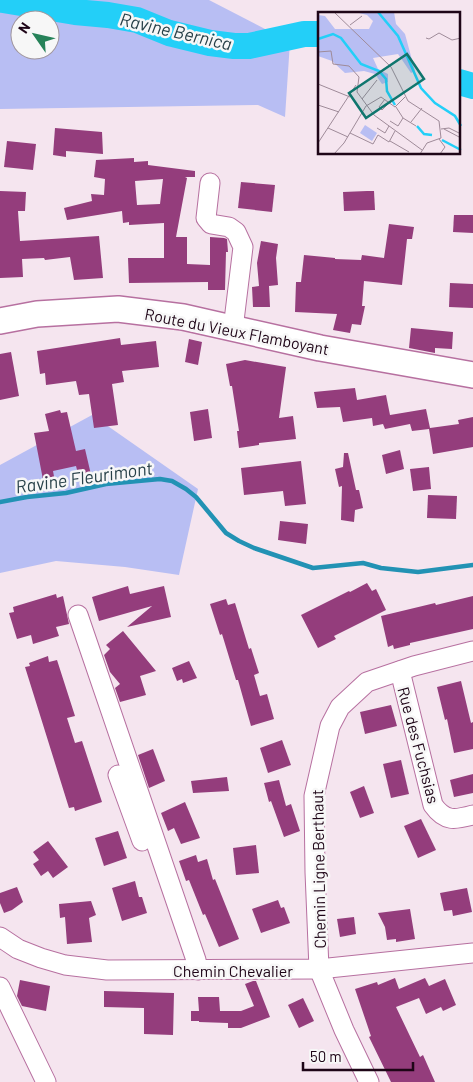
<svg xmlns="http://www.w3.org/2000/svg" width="473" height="1082" font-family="Barlow,sans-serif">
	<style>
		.green { fill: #b8bef3; fill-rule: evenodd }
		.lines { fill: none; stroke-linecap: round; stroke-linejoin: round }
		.stream { stroke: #2292b4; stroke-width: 4.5 }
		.river { stroke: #23cff8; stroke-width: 26 }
		.building { fill: #943d7c; fill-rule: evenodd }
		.minor-casing { stroke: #b770a0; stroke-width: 21 }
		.major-casing { stroke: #b770a0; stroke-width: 28 }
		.minor { stroke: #fff; stroke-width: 19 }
		.major { stroke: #fff; stroke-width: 25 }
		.labels { text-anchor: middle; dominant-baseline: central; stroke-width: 5; stroke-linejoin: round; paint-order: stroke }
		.street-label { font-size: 16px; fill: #1e0517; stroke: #f7f7f7 }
		.water-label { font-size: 18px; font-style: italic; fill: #284149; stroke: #f7f7f7 }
		.inset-river { fill: none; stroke: #23cff8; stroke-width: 2.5 }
		.inset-road { fill: none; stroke: #9f8b99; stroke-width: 1 }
		.view { fill: #0f766e; fill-opacity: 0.15; stroke: #0f766e; stroke-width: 2.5 }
		.inset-edge { fill: none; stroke: #1e0517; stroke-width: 2.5 }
	</style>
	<rect width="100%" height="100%" fill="#f5e5ef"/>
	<g class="green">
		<path d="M0 0H209L290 42 285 117 258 105 0 109ZM20 20H50V50H20Z"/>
		<polygon points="92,415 198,489 179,575 125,567 56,561 0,573 0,465"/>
	</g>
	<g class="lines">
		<polyline class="stream" points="0,502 27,497 66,493 106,484 160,479 172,481 186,489 196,497 226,533 239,541 254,548 313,568 363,563 381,568 418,572 473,565"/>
		<g class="river">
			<polyline points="3,0 75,12 108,15 137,20 169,33 210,43 234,46 249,46 304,34 319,34"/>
			<polyline points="459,82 473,86"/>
		</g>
	</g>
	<g class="building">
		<polygon points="55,128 102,132 103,154 66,151 66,157 53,155"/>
		<polygon points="7,141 36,144 33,170 4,167"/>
		<path d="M134 158V162L148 161V165L195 171V177H185L187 178 176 237H187V264L210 265V237L224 238 227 239 228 252H226L225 290H208V282L129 283 128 258H164V223L129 225V222L123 223 122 211 67 220 64 208 92 201 91 194 104 195 105 179 94 177 96 160ZM163 179 160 204 137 205 135 181Z"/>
		<polygon points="241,182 275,185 272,212 238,208"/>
		<polygon points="0,191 26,192 25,211 18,211 20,241 99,236 103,278 74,280 70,257 45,260 44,258 22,259 23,277 0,278"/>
		<polygon points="367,191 374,191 375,210 344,211 343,192"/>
		<polygon points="454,215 473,215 473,233 453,232"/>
		<polygon points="389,224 414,227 412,239 407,239 402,285 364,281 362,306 365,306 361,325 352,324 350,333 333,330 337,314 295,312 296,282 301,282 304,255 335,258 335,259 361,260 362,255 384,258"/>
		<polygon points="261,241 278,244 276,258 278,285 269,286 270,307 253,307 252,287 259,286 257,263"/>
		<polygon points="450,283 473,284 473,308 449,307"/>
		<polygon points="411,328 453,332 452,349 435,348 435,353 409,348"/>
		<polygon points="120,338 121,345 156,341 159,367 122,371 124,382 112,384 118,425 94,428 89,394 79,395 76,381 46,385 45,373 40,374 37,351"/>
		<polygon points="189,339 202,342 198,365 185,362"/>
		<polygon points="11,352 19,396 0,400 0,354"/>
		<polygon points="245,360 286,367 279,418 293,416 296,439 259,443 259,445 239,448 237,431 239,431 232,386 230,386 226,364"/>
		<polygon points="355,388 357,400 386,395 390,415 426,409 430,428 459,424 458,420 473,417 473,447 433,454 429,429 412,431 410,424 385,429 383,424 373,426 372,418 343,422 340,407 317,408 314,392"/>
		<polygon points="208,409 212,438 194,441 190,412"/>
		<polygon points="60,410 61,413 67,412 76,451 85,449 92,479 80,481 76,466 53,471 56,487 45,490 34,433 49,431 45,414"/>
		<polygon points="400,450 404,469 386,474 382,455"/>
		<polygon points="344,453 348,453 356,490 359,490 363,508 355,510 354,522 341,520 342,486 339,487 335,469 343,467"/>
		<polygon points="301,461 306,504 285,506 283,491 244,495 241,468"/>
		<polygon points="429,467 431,489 413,491 410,469"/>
		<polygon points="428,495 457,496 456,519 427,518"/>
		<polygon points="280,521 308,524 306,544 278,540"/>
		<polygon points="367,583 372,591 376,589 386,610 334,636 336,639 318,648 301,615 349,591 350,592"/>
		<polygon points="128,586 130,594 164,586 171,617 127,627 152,606 99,621 92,597"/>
		<polygon points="56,594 57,598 63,596 69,624 56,627 59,636 33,644 31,635 17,639 9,613 14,612 13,607"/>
		<polygon points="473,596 473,629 410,643 410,645 394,649 393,645 388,647 381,616 435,603 436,605"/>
		<polygon points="226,599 228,605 235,603 249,649 251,648 259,673 254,675 260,696 267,694 274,719 251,726 238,680 236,680 222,634 220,635 210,604"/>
		<polygon points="123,631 156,671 140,676 146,695 120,702 115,688 120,684 110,672 104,655 110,649 106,645"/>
		<polygon points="48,656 49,662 57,660 75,716 67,718 75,743 82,741 102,802 75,811 74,807 69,808 25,667 30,666 29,663"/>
		<polygon points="189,661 197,678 183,683 182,679 177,681 172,668"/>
		<polygon points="461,681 471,723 473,722 473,749 454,753 447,719 445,720 437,687"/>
		<polygon points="391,705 397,726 365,734 360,712"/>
		<polygon points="282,740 291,765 268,773 260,748"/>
		<polygon points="153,749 165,781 149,788 138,755"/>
		<polygon points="401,760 409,794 391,798 383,764"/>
		<polygon points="473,774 473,793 454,797 450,780"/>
		<polygon points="227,777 229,791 193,793 191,781"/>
		<polygon points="279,780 286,806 291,804 300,831 284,837 271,801 269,802 264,783"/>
		<polygon points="364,786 374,813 360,818 350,792"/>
		<polygon points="185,802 200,838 181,844 174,828 168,831 161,813"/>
		<polygon points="421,819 436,850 418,858 404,826"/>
		<polygon points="118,831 127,858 104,866 95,838"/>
		<polygon points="48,841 68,867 53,878 48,871 41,876 33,864 39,860 33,852"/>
		<polygon points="256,845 259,873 236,875 233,848"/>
		<polygon points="196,855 198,862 207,859 213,880 215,879 239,939 219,947 205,914 203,915 189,880 186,881 179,861"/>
		<polygon points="135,881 139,897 142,897 147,913 122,921 112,888"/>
		<polygon points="17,887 23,902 12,910 4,913 0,903 0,893"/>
		<polygon points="467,888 472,912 453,916 452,910 444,911 440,893"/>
		<polygon points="278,900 281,908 284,907 290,923 261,933 252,909"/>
		<polygon points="91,901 96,915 89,918 92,942 67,944 65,917 60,918 59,904"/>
		<polygon points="410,909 415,939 396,942 396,939 387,940 385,927 378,913"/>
		<polygon points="354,917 356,934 340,937 337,919"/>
		<polygon points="395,978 399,989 425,978 429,986 445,979 456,1005 443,1011 441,1007 426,1014 419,998 396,1007 420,1057 423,1055 435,1082 391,1082 369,1037 371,1036 355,989 377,982 378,985"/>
		<polygon points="20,980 50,986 46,1011 22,1006 17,996"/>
		<polygon points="253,981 256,981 270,1017 241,1028 228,1028 228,1023 199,1022 199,1021 191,1021 191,1011 199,1011 198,997 219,997 220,1011 241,1011 254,1006 245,984"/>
		<polygon points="104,991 174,993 173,1035 144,1034 144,1008 104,1007"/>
		<polygon points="303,998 314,1021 299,1028 288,1005"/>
	</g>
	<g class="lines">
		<defs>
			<g id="minor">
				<polyline points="210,183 206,218 211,224 229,227 236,232 243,247 233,329"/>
				<polyline points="78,615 196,960 198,970"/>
				<path d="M400 671 433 805C445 822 455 820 473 815"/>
				<polyline points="118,775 142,841"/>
				<polyline points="0,937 18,949 41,958 65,965 107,970 319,969 473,953"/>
				<polyline points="0,987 46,1082"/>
				<polyline points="369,1082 344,1030 319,969 315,872 314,796 330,726 340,707 367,682 414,666 473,651"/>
			</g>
			<polyline id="major" points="0,321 37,314 118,309 183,317 320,348 473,375"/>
		</defs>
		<use href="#minor" class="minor-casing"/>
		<use href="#major" class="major-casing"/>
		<use href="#minor" class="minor"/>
		<use href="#major" class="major"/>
	</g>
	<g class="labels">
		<g class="street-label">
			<text transform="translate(237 331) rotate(11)">Route du Vieux Flamboyant</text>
			<text transform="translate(419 745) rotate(75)">Rue des Fuchsias</text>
			<text transform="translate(318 869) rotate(-91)">Chemin Ligne Berthaut</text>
			<text x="233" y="970">Chemin Chevalier</text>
		</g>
		<g class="water-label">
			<text transform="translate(176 31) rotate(13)">Ravine Bernica</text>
			<text transform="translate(84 477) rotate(-8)">Ravine Fleurimont</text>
		</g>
	</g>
	<g transform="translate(318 12)">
		<rect width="142" height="142" fill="#f5e5ef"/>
		<path d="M37 0H76L78 12 87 22 97 59 93 61 80 42 55 46 60 57 70 62V70L64 72 57 62 46 59 27 61 14 49 0 44V3L7 4 17 17H51L55 9 49 3ZM47 113 59 121 54 129 42 121Z" fill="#b8bef3"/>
		<path class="inset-river" d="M60 0 80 24 103 76 117 91 137 104 143 114M0 27 15 22 23 26 43 52 61 59 68 67 69 79 77 93M99 114 106 122 114 123M124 128 143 138"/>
		<path class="inset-road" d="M16 0 73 55 90 89 121 109 123 126 109 131 102 142M32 13 44 4M108 26 111 27 121 21 134 28 143 26M0 40 13 39 15 52 31 54 41 65 39 80 56 103 104 138M0 72 32 85M44 87 59 68M67 87 61 95 64 98 71 91M0 93 21 100M78 95 85 106 98 114M72 109 80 114 85 106M93 110 104 96M10 116 30 125M59 116 67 121 71 114M123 117 131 116 143 122M126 117 143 126M32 121 55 132 60 123 71 130 77 119M121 127 127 135 122 142M72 129 91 140M0 131 38 73M16 142 26 131 48 94 63 85 77 95 87 85"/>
		<path class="view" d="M89 42 106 67 48 106 31 81Z"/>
		<rect width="142" height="142" class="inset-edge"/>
	</g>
	<g transform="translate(35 35) rotate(304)"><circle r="24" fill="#f7f7f7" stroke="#a0969d"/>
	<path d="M0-4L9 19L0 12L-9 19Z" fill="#268259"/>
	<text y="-8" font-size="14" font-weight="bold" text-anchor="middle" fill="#1e0517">N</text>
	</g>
	<path d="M303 1062v8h110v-8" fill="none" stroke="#1e0517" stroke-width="2.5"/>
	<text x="310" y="1062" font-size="15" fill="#1e0517" stroke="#f7f7f7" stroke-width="4" paint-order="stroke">50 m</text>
</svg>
